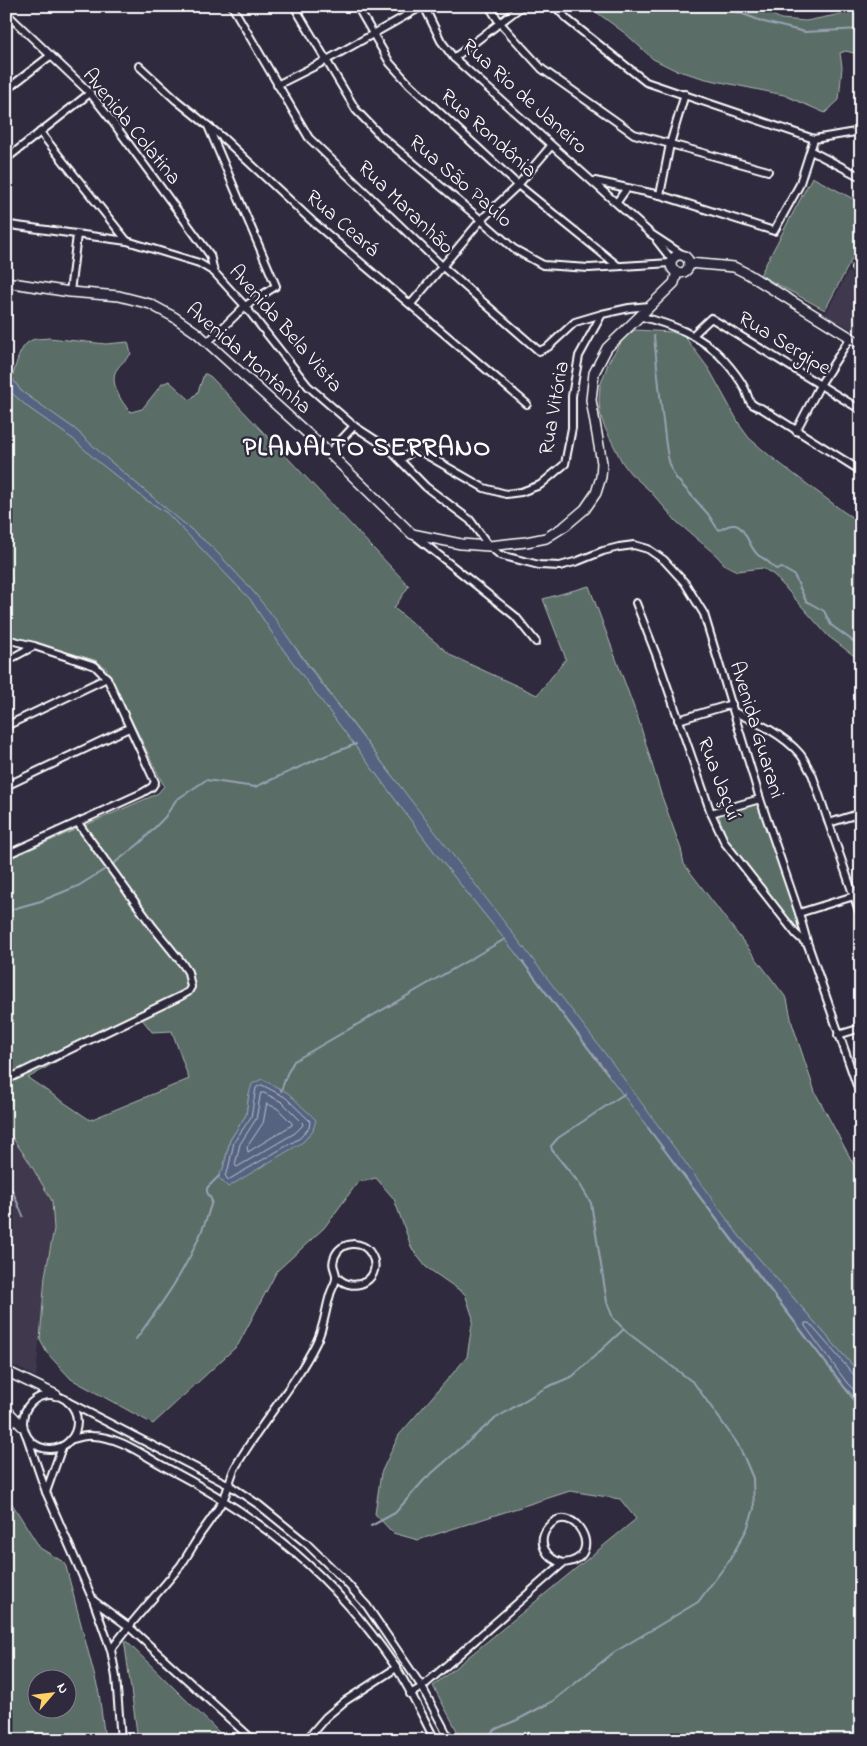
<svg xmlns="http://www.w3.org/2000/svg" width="867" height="1746" font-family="'Indie Flower',sans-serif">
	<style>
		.built { fill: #40384e }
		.green { fill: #5a6d66; stroke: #acb6b2; fill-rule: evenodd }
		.water { fill: #566480; stroke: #9aa2b3 }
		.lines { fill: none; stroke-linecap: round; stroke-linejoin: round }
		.shore { stroke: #bbc1cc; stroke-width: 1 }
		.stream { stroke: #9aa2b3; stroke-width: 2 }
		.street-casing { stroke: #fff; stroke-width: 10 }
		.secondary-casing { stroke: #fff; stroke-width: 12 }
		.street { stroke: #2f2a3d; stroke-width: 6 }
		.secondary { stroke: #2f2a3d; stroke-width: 9 }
		.labels { text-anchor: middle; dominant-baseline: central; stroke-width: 4.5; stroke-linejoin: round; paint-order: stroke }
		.street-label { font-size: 21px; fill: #fff; stroke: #2f2a3d }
		.district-label { font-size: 26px; font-weight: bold; letter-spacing: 1px; fill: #fff; stroke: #2f2a3d }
	</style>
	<rect width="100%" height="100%" fill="#2f2a3d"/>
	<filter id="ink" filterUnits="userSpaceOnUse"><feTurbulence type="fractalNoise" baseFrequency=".02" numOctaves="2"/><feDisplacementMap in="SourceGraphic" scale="10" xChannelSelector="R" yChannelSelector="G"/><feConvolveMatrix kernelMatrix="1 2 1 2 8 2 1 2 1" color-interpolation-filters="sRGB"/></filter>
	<g filter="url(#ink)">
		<g class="built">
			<polygon points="848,272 861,279 861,334 825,315"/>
			<polygon points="6,1129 28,1160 52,1201 54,1229 45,1276 36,1377 19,1368 6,1363"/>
		</g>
		<g class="green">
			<polygon points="588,6 755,6 781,19 806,21 861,10 861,55 846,51 840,53 842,67 839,100 825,113 784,95 706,79 675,70 653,59 626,34"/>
			<polygon points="812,177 861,203 861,242 825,310 760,275"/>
			<polygon points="635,330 672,332 685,337 709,369 741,427 749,438 770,456 844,512 861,523 861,661 828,636 774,575 763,568 737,571 725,565 716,555 677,522 650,491 630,473 622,462 604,426 600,413 599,400 600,386 609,361 624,338"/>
			<path d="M49 338 106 344 128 342 131 354C127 359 120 364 117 369 108 381 122 404 131 412L142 409 162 384 169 381 190 400 198 392 204 374H206L211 377 409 586 394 608 452 656 537 695 566 659 543 599 589 586 639 721 661 794 681 849 684 864 787 999 792 1023 815 1092 861 1178V1375L740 1237 252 590 213 548 105 457 75 429 21 391 12 378C16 366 19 345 32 340 37 338 44 339 49 338Z"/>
			<path d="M6 388 29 408 73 439 96 460 145 499 167 513 250 599 282 648 436 854 514 951 844 1386 861 1404V1740H462L433 1686 636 1519 620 1499 570 1491 418 1540 393 1533 375 1514 381 1473 399 1435 467 1357 473 1318 465 1294 426 1267 412 1249 394 1199 376 1178 358 1182 324 1228 277 1271 238 1345 153 1424 71 1379 47 1353 40 1340 45 1276 54 1229 52 1201 28 1160 6 1129V860L150 797 158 793 164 786 106 668 95 660 6 635ZM138 1014 152 1032 172 1031 189 1079 90 1120 28 1078ZM249 1094 266 1164 218 1177 223 1169 230 1140 246 1115Z"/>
			<polygon points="758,801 799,926 796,927 729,844 718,814"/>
			<path d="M6 1494 40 1548 65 1563 99 1693 105 1740H6ZM68 1678V1708H38V1678Z"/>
			<polygon points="124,1639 227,1740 138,1740"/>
		</g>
		<g class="water">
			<polygon points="6,378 12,378 21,391 75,429 105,457 213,548 252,590 276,620 308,666 613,1064 740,1237 861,1375 861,1404 844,1386 514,951 436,854 282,648 250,599 167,513 145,499 96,460 73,439 29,408 6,388"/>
			<polygon points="262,1079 288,1093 316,1120 313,1130 303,1142 228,1187 218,1177 223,1169 230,1140 246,1115 249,1094 252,1084"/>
		</g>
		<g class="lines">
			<g class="shore">
				<polygon points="262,1085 285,1097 310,1121 309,1128 300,1138 228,1180 225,1175 228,1170 234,1142 251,1117 256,1088"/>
				<polygon points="261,1093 264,1093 282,1102 302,1122 303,1125 295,1133 237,1167 235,1165 240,1144 256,1119"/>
				<polygon points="267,1104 277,1108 292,1123 292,1125 248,1152 247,1147 263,1123"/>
				<polyline points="861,1378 855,1376 809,1323 805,1323 805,1326 847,1383 861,1397"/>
			</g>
			<g class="stream">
				<polyline points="722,6 764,22 805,32 861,29"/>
				<path d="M654 336C657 367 660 398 664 429 666 445 667 463 676 478L708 514 717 528 720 530C745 514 744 540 757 554 759 557 764 558 767 561 770 563 773 567 776 569L782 568 794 575 806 601 824 611 831 625 861 647"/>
				<polyline points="112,865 140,843 165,817 176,800 206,780 255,787 320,758 356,744"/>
				<polyline points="6,912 16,908 41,901 78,886 107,868"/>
				<polyline points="522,961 608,1074"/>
				<polyline points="281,1091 287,1074 294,1061 505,939"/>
				<polyline points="648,1128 737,1247 861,1409"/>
				<polyline points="6,1181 12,1190 23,1216"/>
				<path d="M136 1339C167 1297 198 1253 212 1201L207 1192V1188L219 1176"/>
				<polyline points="371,1526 395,1513 424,1480 493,1420 545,1388 573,1376 624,1329"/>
				<polyline points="481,1740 496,1729 517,1720 553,1701 613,1653 698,1602 729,1561 747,1529 754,1509 753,1478 744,1457 737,1443 694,1383 628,1333 613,1318 607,1302 591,1203 579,1183 552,1150 551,1146 558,1138 624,1094"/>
			</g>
			<defs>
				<g id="street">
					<polyline points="232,6 309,138 443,267 539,351 548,347 575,322 602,314"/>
					<polyline points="294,6 356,110 380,135 481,220 514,249 543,265 589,268 671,263"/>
					<polyline points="357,6 390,63 409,84 518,185 618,266"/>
					<polyline points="424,6 441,41 454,58 651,234 683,255"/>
					<polyline points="489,6 500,23 542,69 634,134 768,171"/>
					<polyline points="555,6 568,20 646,82 814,139 861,131"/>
					<polyline points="6,13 90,93 112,121 210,255 214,272"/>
					<polyline points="6,25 13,20"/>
					<polyline points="454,58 522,6"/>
					<polyline points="139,66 176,100 222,137 312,221 527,404"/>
					<polyline points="277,85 325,61 423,6"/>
					<polyline points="6,90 50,56"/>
					<polyline points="40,132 127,241"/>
					<polyline points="811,151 861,177"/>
					<polyline points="6,159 90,93"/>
					<polyline points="595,181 660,195 774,231 799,186 814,139"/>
					<polyline points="660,195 670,144 685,94"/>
					<polyline points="617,202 627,188"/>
					<polyline points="6,226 10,225 127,241 199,263 214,272 245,306 308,386 354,426 388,448 426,487 470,520 489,546 500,555 539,565 560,566 578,561 603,551 619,547 634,545 648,549 664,560 685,583 704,614 760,799 799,913 808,945 861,1097"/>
					<polyline points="657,241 672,260"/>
					<polyline points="855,268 861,271"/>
					<polyline points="70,292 77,235"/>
					<polyline points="411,304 481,220 518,185 551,146"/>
					<path d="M639 316C670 324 702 335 724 360 732 369 740 379 745 389 747 393 748 399 751 403 754 406 757 407 761 408L861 471"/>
					<polyline points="693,335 711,318 861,410"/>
					<polyline points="207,343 245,306 276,286 208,126"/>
					<polyline points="796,431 820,385 850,338"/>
					<polyline points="329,453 354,426"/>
					<polyline points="400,460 416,449 484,488 506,494 521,492 540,485 565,464 572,428 572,396 579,356 602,314 629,308 649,306"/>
					<polyline points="415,536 515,616 536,642"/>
					<polyline points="636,603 657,657 711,813 725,843 796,934 807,944"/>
					<polyline points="6,639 34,646 95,666 107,678 155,782 152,787 142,793 6,855"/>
					<polyline points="6,661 34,646"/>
					<path d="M734 712C757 722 784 735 800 754 805 760 808 768 812 774L861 917"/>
					<polyline points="678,720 732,704"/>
					<polyline points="6,726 107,678"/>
					<polyline points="6,786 129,728"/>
					<polyline points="711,813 760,799"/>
					<polyline points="829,823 861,813"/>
					<polyline points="799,913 854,896"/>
					<polyline points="838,1035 861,1028"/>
					<polyline points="6,1080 181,996 188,992 191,987 188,972 182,963 153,927 78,823"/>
					<circle cx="50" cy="1422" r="27"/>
					<polyline points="68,1402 229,1485 259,1505 306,1543 343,1579 367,1606 422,1687 450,1740"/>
					<polyline points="26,1434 46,1492 93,1600 111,1650 116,1677 121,1740"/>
					<path d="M70 1440C77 1438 85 1435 92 1436 118 1436 143 1455 165 1467 263 1518 333 1575 395 1666 410 1689 422 1715 435 1740"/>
					<polyline points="46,1492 62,1447"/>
					<polyline points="94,1601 128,1626 253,1740"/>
					<path d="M111 1650C133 1619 158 1594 181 1565 188 1555 194 1544 201 1533 209 1522 218 1510 224 1498 229 1488 230 1476 236 1466 260 1424 294 1387 316 1343 324 1328 325 1311 330 1295 331 1290 336 1283 336 1278 337 1270 330 1267 335 1256 341 1241 363 1240 371 1254 385 1277 355 1296 337 1277"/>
					<path d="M410 1694 422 1687 563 1563C609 1559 573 1497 548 1527 536 1542 546 1559 563 1563"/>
					<polyline points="306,1740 326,1717 345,1701 396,1668"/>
				</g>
				<g id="secondary">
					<circle cx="680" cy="264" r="9"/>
					<polyline points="689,263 734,267 748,274 861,344"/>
					<polyline points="6,282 70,292 119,296 150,304 174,317 197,333 329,453 412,534 461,544 489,546 526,542 546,538 565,526 585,509 596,493 601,477 602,463 591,400 594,373 607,348 674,283 677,272"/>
					<polyline points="6,1371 56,1395"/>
					<polyline points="6,1409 22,1426"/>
				</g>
			</defs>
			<use href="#street" class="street-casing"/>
			<use href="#secondary" class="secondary-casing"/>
			<use href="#street" class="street"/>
			<use href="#secondary" class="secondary"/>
		</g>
	</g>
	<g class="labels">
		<g class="street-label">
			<text transform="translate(524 97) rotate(42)">Rua Rio de Janeiro</text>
			<text transform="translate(131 127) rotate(51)">Avenida Colatina</text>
			<text transform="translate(488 134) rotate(42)">Rua Rondônia</text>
			<text transform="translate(460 182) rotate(41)">Rua São Paulo</text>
			<text transform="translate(405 208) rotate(44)">Rua Maranhão</text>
			<text transform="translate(342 224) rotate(41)">Rua Ceará</text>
			<text transform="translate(285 329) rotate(49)">Avenida Bela Vista</text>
			<text transform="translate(784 344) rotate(31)">Rua Sergipe</text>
			<text transform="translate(248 359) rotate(41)">Avenida Montanha</text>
			<text transform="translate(555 408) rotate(-80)">Rua Vitória</text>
			<text transform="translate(756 730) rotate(73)">Avenida Guarani</text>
			<text transform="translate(718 779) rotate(69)">Rua Jaçuí</text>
		</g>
		<g class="district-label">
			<text x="367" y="449">PLANALTO SERRANO</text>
		</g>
	</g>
	<rect width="867" height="1746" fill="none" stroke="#2f2a3d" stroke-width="25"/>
	<rect x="12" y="12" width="842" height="1721" fill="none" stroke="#fff" stroke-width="2" filter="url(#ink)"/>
	<g transform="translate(52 1694) rotate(62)"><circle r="24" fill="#2f2a3d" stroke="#827f8b"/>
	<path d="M0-4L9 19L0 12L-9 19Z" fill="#ffd166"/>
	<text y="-8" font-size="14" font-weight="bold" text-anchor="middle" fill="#ffffff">N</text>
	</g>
</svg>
